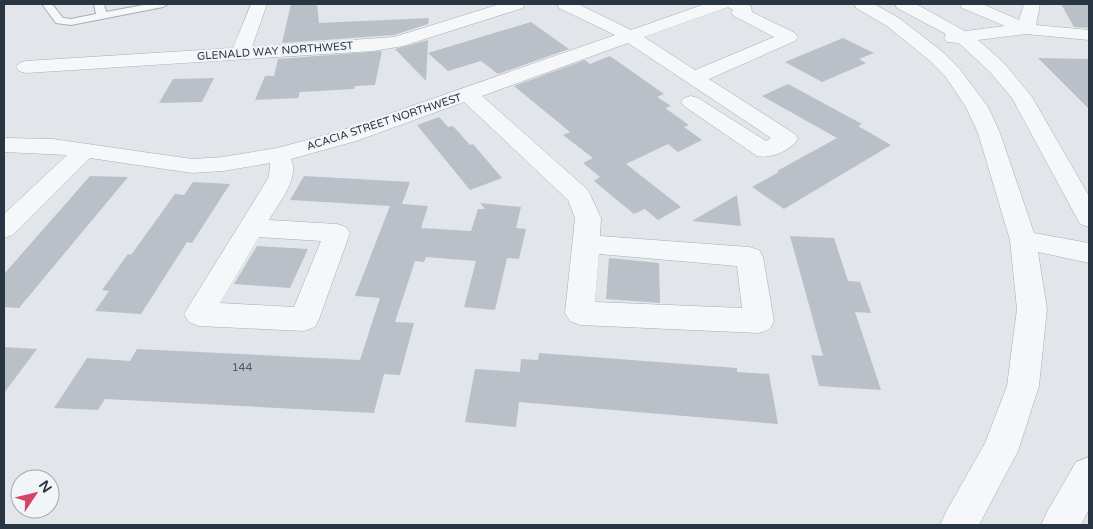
<svg xmlns="http://www.w3.org/2000/svg" width="1093" height="529" font-family="'Varela Round',sans-serif">
	<style>
		.building { fill: #b9c0c8 }
		.lines { fill: none; stroke-linecap: round; stroke-linejoin: round }
		.service-casing { stroke: #a7adb5; stroke-width: 2 }
		.minor-casing { stroke: #a7adb5; stroke-width: 1 }
		.service { fill: #f5f7f9; fill-rule: evenodd }
		.minor { fill: #f5f7f9; fill-rule: evenodd }
		.labels { text-anchor: middle; dominant-baseline: central; stroke-width: 4.5; stroke-linejoin: round; paint-order: stroke }
		.far-street-label { font-size: 11px; fill: #2a3543; stroke: #f2f5f8 }
		.number-label { font-size: 11px; fill: #4e5864 }
	</style>
	<rect width="100%" height="100%" fill="#e2e6eb"/>
	<g class="building">
		<polygon points="291,4 317,4 319,23 429,18 428,24 394,35 282,43"/>
		<polygon points="1061,4 1089,4 1089,28 1074,27"/>
		<polygon points="531,22 569,49 498,74 481,61 448,71 428,53"/>
		<polygon points="843,38 874,53 859,59 866,63 822,82 785,62"/>
		<polygon points="428,40 426,81 395,49"/>
		<polygon points="382,51 375,85 355,86 354,89 300,92 298,98 255,100 265,76 274,76 278,59"/>
		<polygon points="610,56 664,94 657,97 671,106 665,108 689,125 684,127 702,140 678,152 668,144 626,164 681,207 658,220 645,209 634,214 594,181 600,177 583,163 593,158 563,135 570,132 514,86 585,60 590,64"/>
		<polygon points="1038,58 1089,59 1089,109"/>
		<polygon points="214,78 202,102 159,103 173,79"/>
		<polygon points="788,84 862,124 858,126 891,145 784,209 752,187 779,172 777,171 837,138 762,96"/>
		<polygon points="439,117 448,127 453,126 470,145 473,144 502,178 470,190 417,125"/>
		<polygon points="90,176 128,177 19,308 4,307 4,274"/>
		<polygon points="304,176 410,182 402,204 428,206 421,228 471,231 478,209 485,209 480,203 521,207 516,228 526,229 519,259 507,258 495,310 464,307 476,261 426,257 424,262 415,261 395,322 414,323 400,375 384,374 374,413 105,399 98,410 54,408 87,358 130,361 137,349 360,360 380,298 355,296 390,206 290,200"/>
		<polygon points="193,182 230,184 192,243 187,242 141,314 95,311 109,291 102,290 128,254 131,255 175,194 184,195"/>
		<polygon points="737,195 741,226 692,221"/>
		<polygon points="790,236 834,238 848,281 860,282 871,313 855,312 881,390 819,386 811,355 823,356"/>
		<polygon points="257,246 308,249 290,288 234,284"/>
		<polygon points="609,258 659,263 660,303 606,299"/>
		<polygon points="4,347 37,349 4,393"/>
		<polygon points="539,353 737,368 737,372 769,374 778,424 519,402 516,427 465,422 475,369 520,372 521,359 538,360"/>
	</g>
	<g class="lines">
		<defs>
			<polygon id="service" points="42,4 52,4 63,18 71,19 96,14 94,4 104,4 106,12 149,4 168,4 163,7 71,25 56,23"/>
			<g id="minor">
				<polygon points="251,4 267,4 252,47 394,37 500,4 525,4 523,8 403,46 373,51 26,73 19,71 16,67 19,63 26,61 233,48"/>
				<path d="M557 4H578L631 30 705 4H746L751 6 752 12 795 33 798 37 795 41 709 79 795 134 798 139C790 151 771 159 757 156L684 106 681 102 684 98 691 96 698 98 766 141 771 138 628 43 482 96 588 190 601 218 600 236 749 247 759 250 763 257 774 321 770 329 759 333 580 325 570 321 565 313 575 218 568 200 464 102 356 141 291 159C300 179 278 203 269 220L337 224 346 227 350 233 319 319 315 327 304 331 199 326 189 322 184 314 269 177 270 163 223 171 192 173 90 158 13 235 4 238V214L67 155 4 152V138L53 139 192 159 223 157 277 148 340 131 615 35 559 8ZM728 7 733 10 731 12 734 16 774 37 695 70 644 37ZM259 237 321 241 294 307 220 303ZM599 254 737 266 742 308 595 302Z"/>
				<polygon points="854,4 874,4 899,18 944,53 959,68 988,107 1000,133 1034,233 1089,243 1089,263 1038,252 1047,309 1039,386 1018,451 979,525 940,525 946,512 985,443 1007,386 1017,309 1010,240 978,133 966,107 945,76 930,61 887,26 856,8"/>
				<polygon points="895,4 916,4 965,31 1005,26 962,8 960,4 982,4 1019,20 1024,4 1040,4 1036,25 1089,30 1089,40 1026,34 978,40 1004,63 1032,97 1089,196 1089,227 1080,224 1012,98 990,72 962,46 958,43 947,42 944,38 946,34 897,8"/>
				<polygon points="1089,457 1089,509 1081,525 1041,525 1047,512 1076,462"/>
			</g>
		</defs>
		<use href="#service" class="service-casing"/>
		<use href="#minor" class="minor-casing"/>
		<use href="#service" class="service"/>
		<use href="#minor" class="minor"/>
	</g>
	<g class="labels">
		<g class="far-street-label">
			<text transform="translate(275 51) rotate(-4)">GLENALD WAY NORTHWEST</text>
			<text transform="translate(384 122) rotate(-18)">ACACIA STREET NORTHWEST</text>
		</g>
		<g class="number-label">
			<text x="242" y="367">144</text>
		</g>
	</g>
	<rect width="1093" height="529" fill="none" stroke="#2a3543" stroke-width="10"/>
	<g transform="translate(35 494) rotate(55)"><circle r="24" fill="#f2f5f8" stroke="#a2a8b0"/>
	<path d="M0-4L9 19L0 12L-9 19Z" fill="#d14764"/>
	<text y="-8" font-size="14" font-weight="bold" text-anchor="middle" fill="#2a3543">N</text>
	</g>
</svg>
